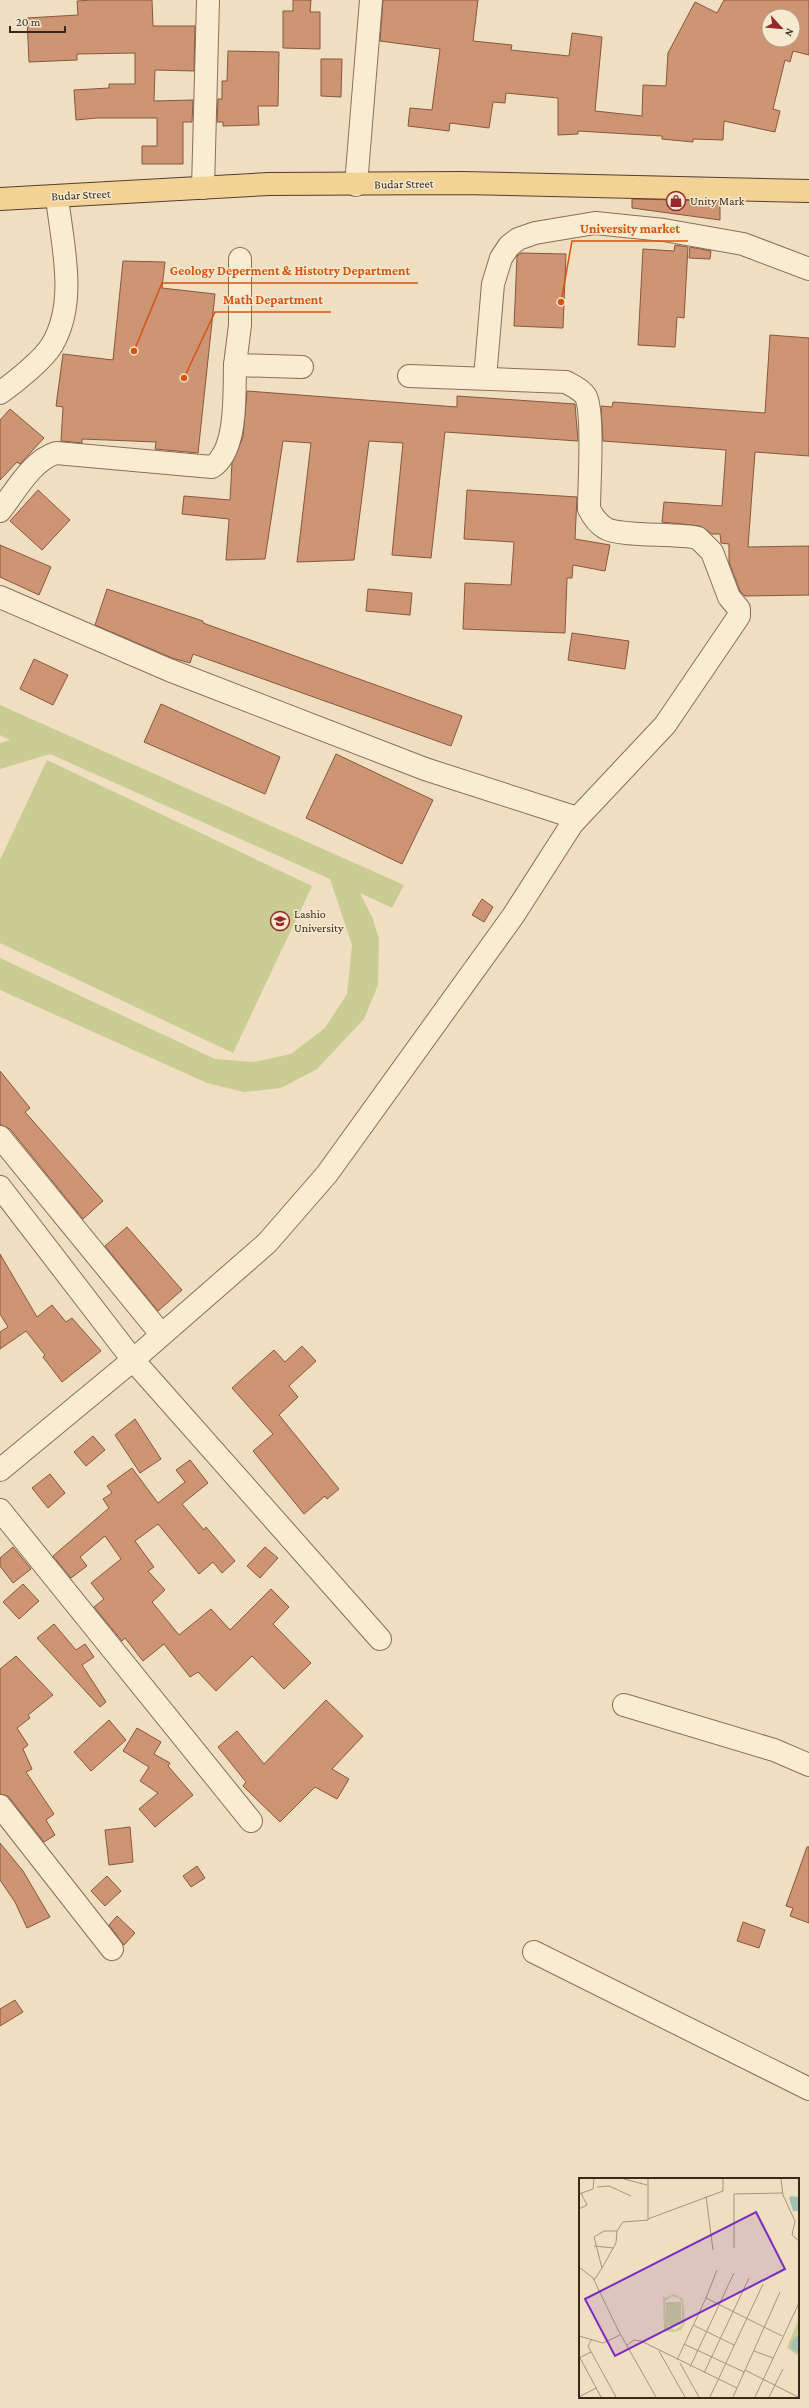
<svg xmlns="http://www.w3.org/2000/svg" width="809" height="2408" font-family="'Crimson Pro',serif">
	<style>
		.green { fill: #c9cd94 }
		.building { fill: #ce9575; stroke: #88573d; fill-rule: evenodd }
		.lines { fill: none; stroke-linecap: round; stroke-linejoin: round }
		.minor-casing { stroke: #886f58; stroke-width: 24 }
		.major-casing { stroke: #553d2c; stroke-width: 24 }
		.minor { stroke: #f9ecd3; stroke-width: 22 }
		.major { stroke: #f3d296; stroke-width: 22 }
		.labels { text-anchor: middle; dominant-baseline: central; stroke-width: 3; stroke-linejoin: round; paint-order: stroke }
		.street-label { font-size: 12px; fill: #37281c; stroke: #f6e9d0 }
		.poi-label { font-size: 12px; fill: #37281c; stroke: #f6e9d0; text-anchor: start }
		.inset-road { fill: none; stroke: #a5957e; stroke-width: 1 }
		.view { fill: #7b2cbf; fill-opacity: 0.15; stroke: #7b2cbf; stroke-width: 2 }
		.inset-edge { fill: none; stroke: #37281c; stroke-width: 2 }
		.leader { fill: none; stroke: #d6540e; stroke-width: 1.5 }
		.callout-dot { fill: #d6540e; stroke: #f6e9d0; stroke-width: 1.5 }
		.callout-label { font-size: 13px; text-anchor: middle; font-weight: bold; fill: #d6540e; stroke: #f6e9d0; stroke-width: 3; stroke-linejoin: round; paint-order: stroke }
	</style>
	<rect width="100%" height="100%" fill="#efdec0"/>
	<g class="green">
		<polygon points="0,705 404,885 392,908 360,893 373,919 379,939 378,985 364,1019 317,1069 281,1088 244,1092 207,1083 0,990 0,958 215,1059 254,1062 291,1054 325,1028 347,994 352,945 330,879 50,754 0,769 0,743 10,740 0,735"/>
		<polygon points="47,760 312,886 233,1053 0,943 0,860"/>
	</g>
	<g class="building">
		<polygon points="92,0 152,0 153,26 195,26 194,71 155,70 154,101 193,100 192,122 183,122 183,164 142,164 142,146 157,146 157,118 96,118 76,120 74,90 109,88 109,84 135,84 135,53 77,54 77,60 29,62 27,18 78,15 77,1"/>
		<polygon points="293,0 311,0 310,12 320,12 320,49 283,48 283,11 293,11"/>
		<path d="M383 0H478L473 41 512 45 511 50 569 56 572 33 602 37 595 111 642 116 643 85 666 86 668 53 695 2 717 13 724 0H809V55L793 51 790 62 785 60 773 109 780 111 775 132 724 121 723 140 693 139V142L662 139V136L578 131V134L558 135V98L506 93 505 103 493 102 489 128 450 123 449 131 408 126 410 108 432 110 440 49 380 41ZM769 16H793V40H769Z"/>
		<polygon points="228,51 279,52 278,106 258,106 259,125 223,126 223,122 217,122 218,99 222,99 222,81 227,81"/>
		<polygon points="321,59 342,59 341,97 321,96"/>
		<polygon points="632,199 720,201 720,220 632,208"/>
		<polygon points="675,245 688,247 684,318 677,317 675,347 638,345 643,249 674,251"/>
		<polygon points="690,247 711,251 710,259 689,258"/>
		<polygon points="521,253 566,254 563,328 514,326 517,256"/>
		<polygon points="123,261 165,262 162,288 215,294 198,453 155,449 156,442 82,439 82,443 61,441 63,407 56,406 63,354 113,360"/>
		<polygon points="770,335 809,338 809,456 755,452 748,547 809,546 809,595 745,596 740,591 729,562 729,544 721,543 720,534 712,534 700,526 662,522 664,502 722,506 726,450 603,441 601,406 612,407 613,402 765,413"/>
		<polygon points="247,391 457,407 457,396 575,404 578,441 445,432 431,558 392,555 403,443 369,441 354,560 297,562 311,443 283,441 265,559 226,560 229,519 182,514 184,496 230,500 232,463 243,437"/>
		<polygon points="10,409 44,438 20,464 17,462 0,480 0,420"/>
		<polygon points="38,490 70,520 42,550 10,521"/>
		<polygon points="467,490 577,497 575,539 610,545 605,571 573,565 572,578 567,578 565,633 463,629 465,583 511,585 514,542 464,539"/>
		<polygon points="0,545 51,567 39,595 0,577"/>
		<polygon points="107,589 203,621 203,623 462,716 451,746 193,654 190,663 172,658 95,625"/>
		<polygon points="368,589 412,593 410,615 366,611"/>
		<polygon points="572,633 629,641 625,669 568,660"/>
		<polygon points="34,659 68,675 53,705 20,689"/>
		<polygon points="161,704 280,757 265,794 144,742"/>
		<polygon points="336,754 433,800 402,864 306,818"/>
		<polygon points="482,899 493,907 484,922 472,915"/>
		<polygon points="0,1071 30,1108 25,1112 103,1201 83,1219 10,1129 0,1125"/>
		<polygon points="127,1227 182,1290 158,1311 105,1246"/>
		<polygon points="0,1254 37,1317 52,1305 66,1322 72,1318 101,1351 62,1382 43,1357 45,1355 26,1331 0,1349 0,1332 8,1327 0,1314"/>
		<polygon points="302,1346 316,1361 289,1386 298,1397 279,1415 339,1489 327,1499 325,1496 304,1514 253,1451 273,1434 232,1388 274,1350 285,1362"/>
		<polygon points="135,1419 161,1459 140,1473 115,1435"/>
		<polygon points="93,1436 105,1450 86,1466 74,1452"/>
		<polygon points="190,1460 208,1483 182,1504 204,1530 206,1527 235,1561 222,1573 213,1562 199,1574 158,1524 135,1541 154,1567 148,1571 165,1590 152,1602 179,1635 211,1609 230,1630 271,1589 289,1607 273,1624 311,1663 284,1689 252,1656 216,1691 198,1672 190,1677 164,1644 143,1661 125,1638 122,1641 94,1607 104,1599 91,1583 121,1559 105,1536 80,1557 87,1566 71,1578 53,1556 109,1508 103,1499 112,1493 107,1486 132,1468 158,1503 185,1482 176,1470"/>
		<polygon points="50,1474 65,1493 48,1508 32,1488"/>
		<polygon points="13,1547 31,1569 13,1583 0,1566 0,1558"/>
		<polygon points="265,1547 278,1558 260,1578 247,1566"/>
		<polygon points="23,1584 39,1601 19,1619 3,1602"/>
		<polygon points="54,1624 76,1650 85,1644 94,1657 82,1665 106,1702 100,1707 37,1638"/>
		<polygon points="16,1656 53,1695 28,1715 30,1718 17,1728 28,1745 23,1749 32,1769 26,1772 54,1814 46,1820 55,1835 44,1842 8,1796 0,1794 0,1669"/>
		<polygon points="326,1700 363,1736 332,1769 349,1779 337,1799 315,1787 280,1822 243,1786 246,1782 218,1747 237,1731 264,1764"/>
		<polygon points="109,1720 126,1740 91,1771 74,1752"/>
		<polygon points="137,1728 161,1742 154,1754 170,1763 168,1766 193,1795 155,1827 139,1809 158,1793 140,1781 149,1767 123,1751"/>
		<polygon points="130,1827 133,1862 109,1865 105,1830"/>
		<polygon points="0,1843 23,1871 50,1917 27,1928 15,1902 0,1880"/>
		<polygon points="807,1847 809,1847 809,1923 790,1916 793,1908 786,1906"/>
		<polygon points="197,1866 205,1878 191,1887 183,1876"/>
		<polygon points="107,1876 121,1891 105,1906 91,1891"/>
		<polygon points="117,1916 135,1933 124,1945 109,1925"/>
		<polygon points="743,1922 765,1930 759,1948 737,1941"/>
		<polygon points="15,2000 23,2012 0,2026 0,2009"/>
	</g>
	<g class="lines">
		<defs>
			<g id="minor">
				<polyline points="356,185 371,0"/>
				<polyline points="203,188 208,0"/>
				<polyline points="240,259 240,325 235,365 302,367"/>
				<polyline points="485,378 493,284 501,258 509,246 518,239 535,233 595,223 664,230 743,244 809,269"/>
				<path d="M0 393C14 383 43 360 52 345 78 301 62 244 57 197"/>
				<path d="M0 511C15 492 32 460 56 453L212 467C238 450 234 394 235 365"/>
				<polyline points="0,597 169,670 425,769 577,818"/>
				<polyline points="0,1137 161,1334"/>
				<polyline points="0,1187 133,1360 0,1470"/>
				<polyline points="0,1510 251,1821"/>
				<path d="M380 1639 133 1360 267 1243 327 1174 513 916 572 824 665 725 739 616V609L729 597 712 552 698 538C676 533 619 537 605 528 597 523 593 517 589 509 589 486 594 414 586 397 582 390 573 386 566 382L409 376"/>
				<polyline points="624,1705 774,1750 809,1765"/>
				<polyline points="0,1806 112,1949"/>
				<polyline points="534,1952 809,2089"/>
			</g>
			<polyline id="major" points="0,199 269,184 462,183 809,191"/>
		</defs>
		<use href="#minor" class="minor-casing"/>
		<use href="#major" class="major-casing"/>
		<use href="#minor" class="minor"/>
		<use href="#major" class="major"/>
	</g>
	<defs>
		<symbol id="shop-ring" viewBox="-11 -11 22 22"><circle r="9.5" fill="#f6e9d0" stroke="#98262d" stroke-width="1.5"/><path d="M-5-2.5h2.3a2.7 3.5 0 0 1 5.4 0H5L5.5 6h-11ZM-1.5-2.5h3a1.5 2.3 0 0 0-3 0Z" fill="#98262d"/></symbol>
		<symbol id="university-ring" viewBox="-11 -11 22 22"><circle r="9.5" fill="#f6e9d0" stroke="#98262d" stroke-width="1.5"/><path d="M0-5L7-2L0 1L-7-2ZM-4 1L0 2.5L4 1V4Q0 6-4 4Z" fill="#98262d"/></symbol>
	</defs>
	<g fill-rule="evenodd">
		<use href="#shop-ring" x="665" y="190" width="22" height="22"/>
		<use href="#university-ring" x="269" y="910" width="22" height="22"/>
	</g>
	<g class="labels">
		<g class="street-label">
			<text transform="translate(404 184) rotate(-1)">Budar Street</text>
			<text transform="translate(81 195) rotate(-3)">Budar Street</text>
		</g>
		<g class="poi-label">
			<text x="690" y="201">Unity Mark</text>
			<text x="294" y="914">Lashio<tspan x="294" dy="14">University</tspan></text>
		</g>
	</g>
	<g transform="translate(579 2178)">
		<rect width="220" height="220" fill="#efdec0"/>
		<path d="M95 116 104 121 106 145 102 152 95 154 85 153 84 118 86 120ZM93 118 100 120 103 125V147L96 152 88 148 102 147V124H87V145L86 123ZM220 140V178L208 170Z" fill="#c9cd94" fill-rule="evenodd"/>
		<path d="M212 18 220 19V33H214L210 20ZM220 157V175L211 170 215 160Z" fill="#a3c1b6"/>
		<path class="inset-road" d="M45 1 68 7M202 1 204 17 216 43 213 57 220 63M18 9 30 8 52 18M0 16 14 11 15 1M127 18 134 72M0 31 8 27 2 15M69 41 144 13V1M15 68 35 70M155 70V16L204 15M0 89 14 100 39 152 77 219M23 90 37 65 38 53M15 102 23 90 15 59 25 53H38L44 44 69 42V1M127 120 138 92M114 147 155 167M0 158 24 165 41 157M13 161 9 168 37 219M105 166 165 194M48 167 55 162 62 163 158 210M80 173 106 219M175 173 194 180M0 178 22 219M0 180 12 174M98 182 127 120 203 158M101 185 120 219M111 189 155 95M166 192 219 219M125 195 170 100M0 219 17 210M131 219 184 106M154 219 201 114M176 219 220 125M190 219 204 191"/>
		<path class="view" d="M177 34 206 91 36 178 6 121Z"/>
		<rect width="220" height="220" class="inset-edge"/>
	</g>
	<path class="leader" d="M561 302L572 241H688M134 351L162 283H418M184 378L215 312H331"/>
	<g class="callout-dot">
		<circle cx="561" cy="302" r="4"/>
		<circle cx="134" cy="351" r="4"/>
		<circle cx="184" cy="378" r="4"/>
	</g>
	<g class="callout-label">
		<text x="630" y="233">University market</text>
		<text x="290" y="275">Geology Deperment &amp; Histotry Department</text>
		<text x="273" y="304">Math Department</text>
	</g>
	<g transform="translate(781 28) rotate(117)"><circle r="19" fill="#f6e9d0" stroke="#aa9c88"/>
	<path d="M0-3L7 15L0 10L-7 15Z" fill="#98262d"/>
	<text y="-6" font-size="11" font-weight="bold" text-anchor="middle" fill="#37281c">N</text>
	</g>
	<path d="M10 26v6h55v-6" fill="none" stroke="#37281c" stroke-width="2"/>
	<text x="16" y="26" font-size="12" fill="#37281c" stroke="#f6e9d0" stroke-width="3" paint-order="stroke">20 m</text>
</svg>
